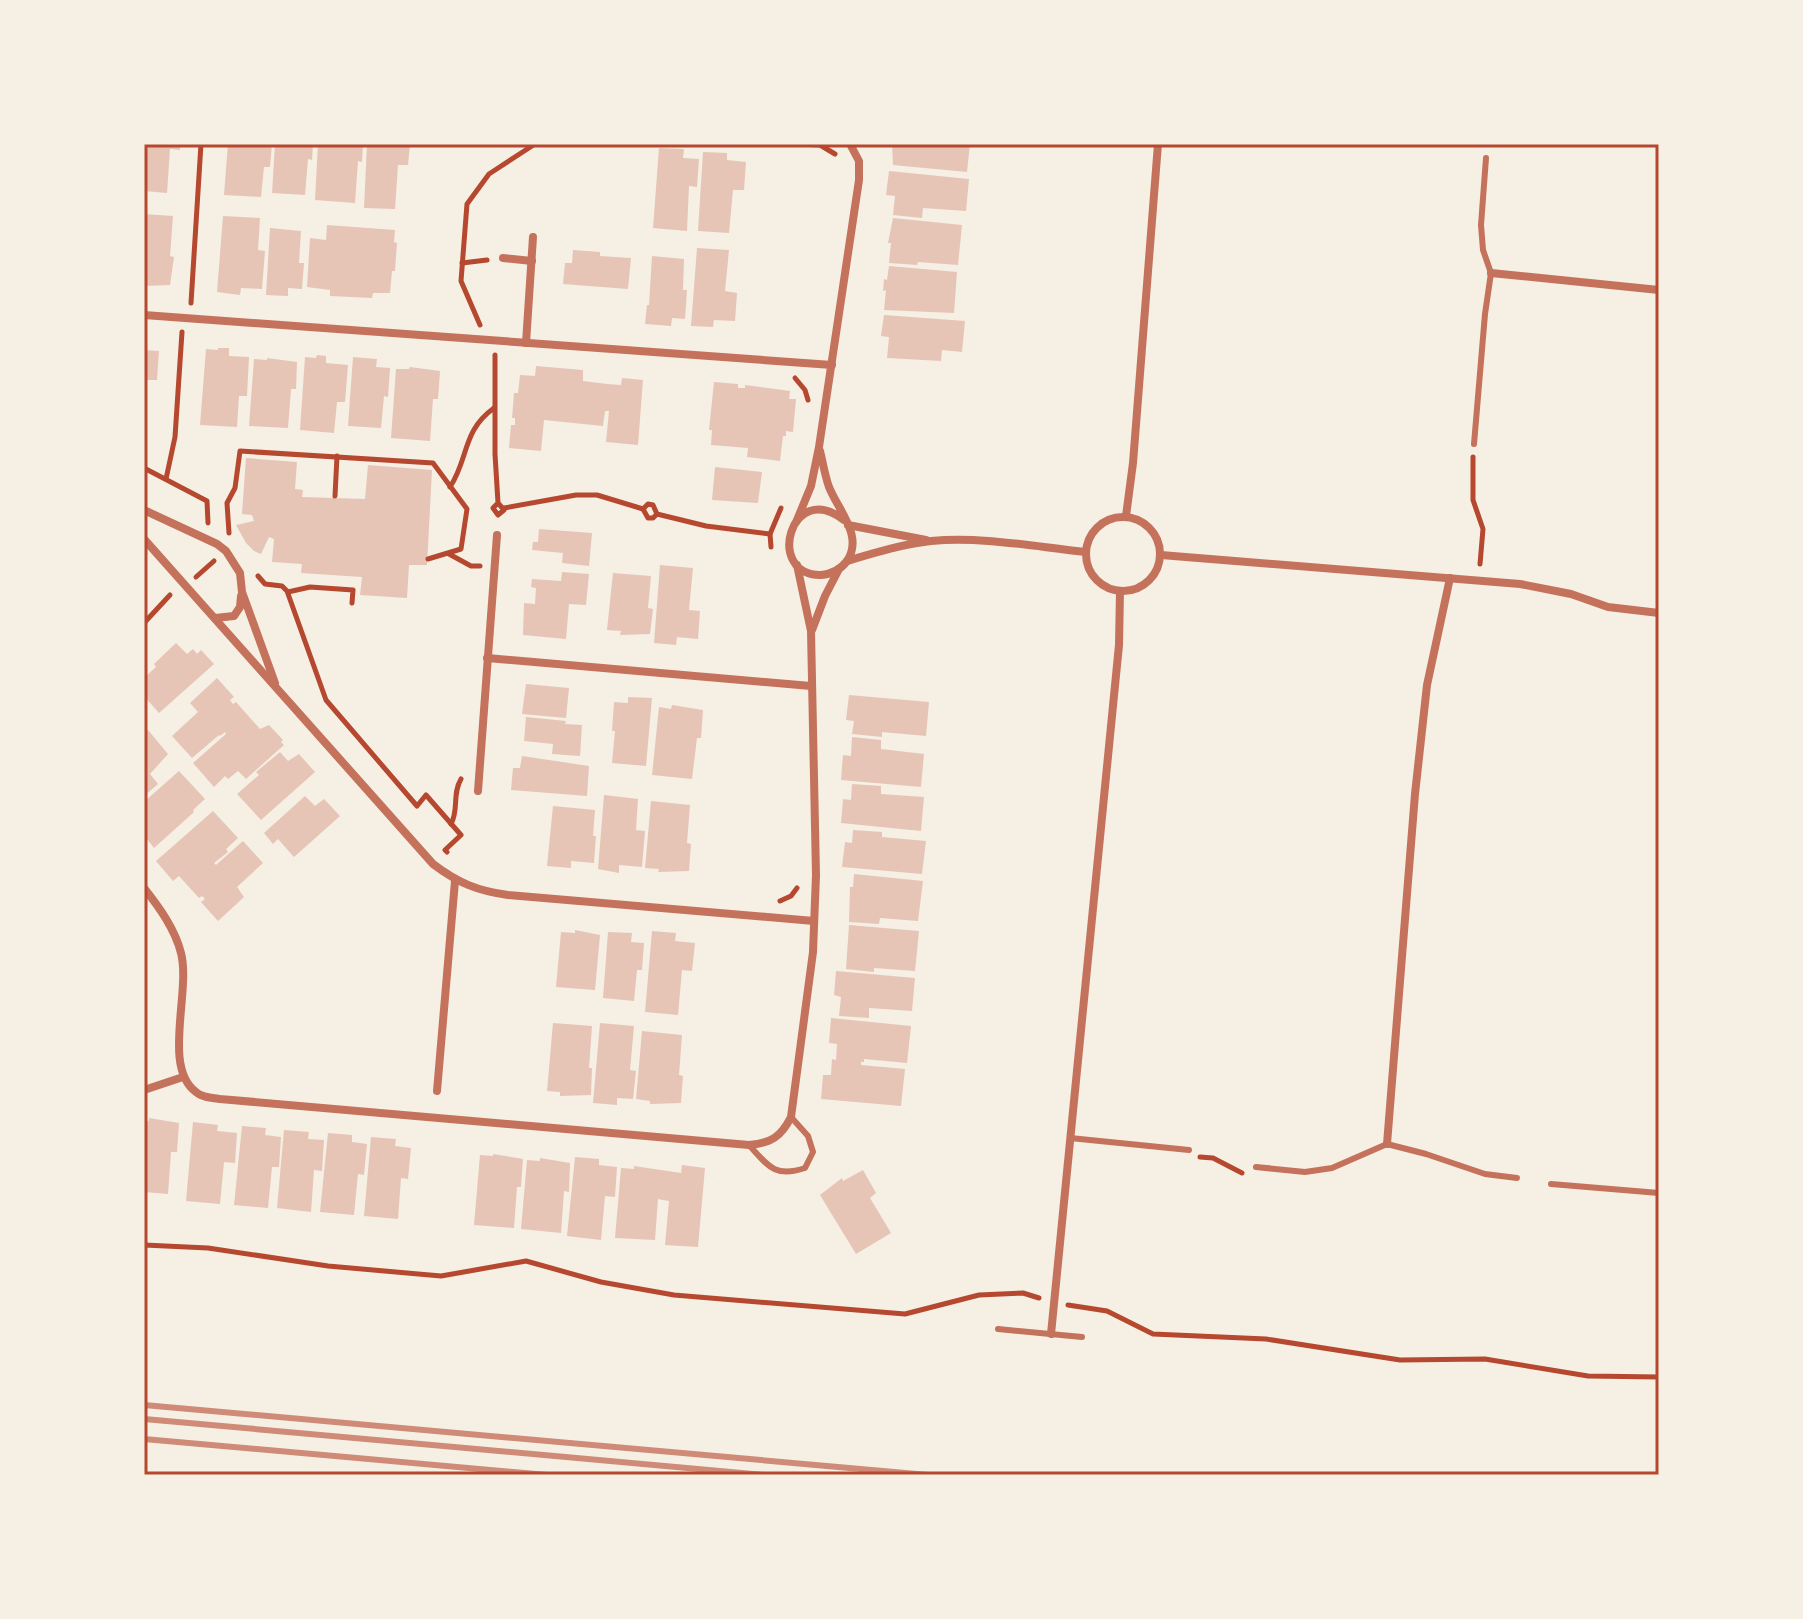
<svg xmlns="http://www.w3.org/2000/svg" width="1803" height="1619" font-family="Bitter,serif">
	<style>
		.building { fill: #e6c5b7 }
		.lines { fill: none; stroke-linecap: round; stroke-linejoin: round }
		.path { stroke: #b5482f; stroke-width: 5 }
		.service { stroke: #c5725c; stroke-width: 6 }
		.minor { stroke: #c5725c; stroke-width: 8 }
		.rail { stroke: #cf8b77; stroke-width: 6 }
		.neatline { fill: none; stroke: #b5482f; stroke-width: 3 }
	</style>
	<rect width="100%" height="100%" fill="#f6efe4"/>
	<g class="building">
		<polygon points="144,144 180,144 180,150 170,149 167,193 144,191"/>
		<polygon points="228,144 272,144 270,167 264,167 261,197 224,195"/>
		<polygon points="275,144 313,144 312,160 308,159 305,195 272,193"/>
		<polygon points="318,144 363,144 362,162 358,161 355,203 315,200"/>
		<polygon points="367,144 410,144 408,165 398,165 395,209 364,208"/>
		<polygon points="892,144 970,144 967,172 893,165"/>
		<polygon points="659,148 684,149 683,158 699,159 697,187 689,186 687,231 653,228"/>
		<polygon points="703,152 727,153 727,160 746,162 744,190 733,190 729,233 698,231"/>
		<polygon points="889,171 969,179 966,211 923,208 922,218 893,215 895,196 886,195"/>
		<polygon points="144,214 173,216 170,256 174,257 170,285 144,286"/>
		<polygon points="223,216 260,218 258,250 265,251 262,289 241,288 240,295 217,292"/>
		<polygon points="893,218 962,225 958,265 918,262 917,265 889,263 891,243 888,243"/>
		<polygon points="327,225 395,230 394,242 397,243 395,271 392,271 390,293 373,293 372,298 330,296 330,290 307,287 310,238 326,240"/>
		<polygon points="270,228 301,231 299,263 304,263 302,289 288,288 288,296 266,295"/>
		<polygon points="697,248 729,250 725,291 737,293 735,321 714,320 713,327 691,326"/>
		<polygon points="573,250 600,252 600,256 631,258 628,289 563,284 565,263 572,263"/>
		<polygon points="652,256 684,259 683,290 687,290 685,319 672,318 671,326 645,324 647,305 649,305"/>
		<polygon points="889,266 957,272 954,313 884,310 886,290 883,291 884,279 887,280"/>
		<polygon points="884,315 965,321 962,352 942,350 941,361 887,358 889,337 881,336"/>
		<polygon points="218,348 229,348 229,356 249,357 247,396 239,396 237,427 200,425 206,349 218,350"/>
		<polygon points="144,350 159,351 157,380 144,380"/>
		<polygon points="317,355 326,356 326,363 348,365 345,402 337,402 334,433 300,430 305,357 316,358"/>
		<polygon points="353,357 377,359 376,367 390,368 388,397 384,396 381,428 348,426"/>
		<polygon points="267,358 297,362 296,389 291,389 288,428 249,426 254,359 267,360"/>
		<polygon points="536,366 583,370 583,381 607,384 621,385 622,378 643,380 638,445 606,442 609,411 605,411 603,426 544,420 541,451 509,448 511,425 515,425 515,418 512,418 514,393 518,393 520,375 535,376"/>
		<polygon points="410,367 440,371 438,399 433,399 430,441 391,438 396,369 409,369"/>
		<polygon points="714,382 738,384 738,388 745,388 745,385 790,391 789,399 796,399 793,432 786,431 786,436 783,436 780,461 747,457 748,448 711,445 712,430 709,430"/>
		<polygon points="246,458 297,462 295,489 303,490 302,497 365,499 368,465 432,470 427,565 409,565 407,598 360,595 362,577 301,573 302,564 272,562 274,539 269,537 261,554 254,551 246,543 236,525 254,521 252,515 242,514"/>
		<polygon points="715,467 762,472 758,503 712,500"/>
		<polygon points="539,529 592,533 589,566 562,563 563,553 532,550 533,542 538,542"/>
		<polygon points="660,565 693,568 689,610 700,611 698,639 677,637 676,645 654,643"/>
		<polygon points="562,572 589,574 586,605 569,604 566,639 523,635 524,603 535,604 536,588 531,587 532,579 561,581"/>
		<polygon points="613,573 651,576 648,608 653,609 650,634 620,635 621,631 607,630"/>
		<polygon points="176,643 187,654 193,649 197,654 201,650 214,664 159,713 144,696 144,678 156,667 154,664"/>
		<polygon points="217,678 234,697 230,700 233,704 236,702 260,729 269,725 283,740 281,742 284,745 246,779 238,771 228,779 225,776 214,787 193,763 226,734 225,732 220,736 219,735 192,758 172,736 198,712 190,703"/>
		<polygon points="526,684 569,688 566,718 522,714"/>
		<polygon points="849,695 929,702 926,736 882,732 882,737 852,734 854,721 846,720"/>
		<polygon points="628,697 652,698 646,766 612,763 615,731 612,731 614,702 628,703"/>
		<polygon points="672,705 703,710 701,738 697,738 692,779 652,775 659,707 671,709"/>
		<polygon points="526,717 566,721 565,724 582,725 580,756 552,754 553,744 524,741"/>
		<polygon points="148,730 168,754 150,774 158,784 144,796 144,734"/>
		<polygon points="852,737 881,740 881,749 924,754 921,787 841,780 843,755 851,756"/>
		<polygon points="280,752 288,761 299,754 315,772 261,820 237,794 259,775 256,772"/>
		<polygon points="522,756 589,766 587,796 511,790 513,768 520,768"/>
		<polygon points="179,771 205,799 193,810 194,812 154,848 147,839 144,842 144,802"/>
		<polygon points="852,784 881,786 881,794 924,797 921,831 841,823 843,799 851,800"/>
		<polygon points="604,795 638,799 636,830 645,831 642,867 619,865 619,873 598,869"/>
		<polygon points="305,796 315,806 324,799 340,816 294,857 278,839 273,844 264,833"/>
		<polygon points="651,801 690,805 687,843 691,844 689,871 658,872 659,869 645,868"/>
		<polygon points="553,806 595,810 593,836 596,836 594,863 571,861 571,868 547,866"/>
		<polygon points="213,811 238,838 226,849 228,852 214,863 216,865 243,841 263,863 237,887 244,897 218,921 201,902 205,899 202,896 199,898 179,876 173,881 156,861"/>
		<polygon points="853,830 882,832 882,837 926,841 922,874 842,867 845,842 852,843"/>
		<polygon points="854,874 923,881 918,921 880,918 879,924 849,922 850,887 853,887"/>
		<polygon points="849,925 919,931 915,971 874,968 874,972 846,969"/>
		<polygon points="575,930 600,935 595,990 556,987 561,932 575,933"/>
		<polygon points="652,931 676,933 675,941 695,943 692,971 682,970 678,1015 645,1012"/>
		<polygon points="608,932 632,933 631,942 644,943 642,970 637,970 634,1001 603,998"/>
		<polygon points="836,971 915,978 912,1011 869,1008 869,1018 839,1016 841,997 834,995"/>
		<polygon points="831,1018 911,1026 907,1063 864,1059 864,1062 861,1062 861,1065 905,1069 901,1106 821,1099 823,1075 831,1075 832,1059 836,1060 837,1044 829,1043"/>
		<polygon points="553,1023 592,1026 589,1068 592,1068 591,1095 560,1096 560,1092 547,1091"/>
		<polygon points="600,1023 634,1026 630,1070 636,1071 633,1099 617,1098 617,1105 593,1103"/>
		<polygon points="642,1031 682,1035 679,1075 683,1076 681,1103 650,1104 650,1101 636,1099"/>
		<polygon points="149,1118 179,1123 177,1152 171,1152 168,1194 144,1192 144,1120 149,1121"/>
		<polygon points="193,1122 218,1125 217,1131 237,1133 235,1163 224,1162 220,1204 186,1201"/>
		<polygon points="242,1126 266,1128 265,1135 281,1137 279,1167 272,1167 268,1208 234,1205"/>
		<polygon points="284,1130 309,1132 308,1139 324,1140 322,1171 314,1170 311,1212 277,1208"/>
		<polygon points="328,1133 352,1135 352,1142 367,1144 364,1175 358,1174 354,1215 320,1212"/>
		<polygon points="371,1137 396,1139 395,1146 411,1148 408,1179 401,1178 398,1219 364,1216"/>
		<polygon points="493,1154 523,1159 521,1187 517,1187 514,1228 474,1225 480,1155 493,1156"/>
		<polygon points="575,1157 599,1159 599,1165 617,1167 615,1197 605,1196 601,1240 567,1236"/>
		<polygon points="540,1158 570,1163 569,1192 564,1191 561,1233 521,1229 527,1160 540,1161"/>
		<polygon points="682,1165 705,1168 698,1247 665,1245 669,1201 663,1200 658,1199 655,1240 615,1238 621,1168 634,1169 634,1166 681,1173"/>
		<polygon points="863,1170 876,1193 870,1198 891,1233 856,1254 820,1195 842,1178 843,1181"/>
	</g>
	<g class="lines">
		<g class="path">
			<polyline points="799,144 820,145 835,154"/>
			<polyline points="462,263 487,260"/>
			<polyline points="191,303 201,144"/>
			<polyline points="480,325 461,281 467,204 489,174 535,144"/>
			<polyline points="495,355 495,454 498,503 504,510 498,515 493,508 498,503"/>
			<polyline points="795,378 805,390 808,400"/>
			<polyline points="1473,457 1473,500 1483,529 1480,564"/>
			<polyline points="144,468 207,501 208,523"/>
			<polyline points="166,479 175,437 182,332"/>
			<path d="M450 487C469 458 462 431 494 408"/>
			<polyline points="335,496 337,456"/>
			<polyline points="504,508 576,495 597,495 643,509"/>
			<polyline points="657,514 653,505 648,504 643,509 648,518 653,518 657,514 706,526 770,534"/>
			<polyline points="229,533 227,503 235,488 240,451 433,463 467,509 461,549 428,559"/>
			<polyline points="771,547 770,534 781,508"/>
			<polyline points="449,554 471,566 480,566"/>
			<polyline points="258,576 265,584 282,586 287,591 326,700 417,806 426,795 461,835 445,850 447,852"/>
			<polyline points="196,577 214,561"/>
			<polyline points="288,592 310,587 353,590 352,603"/>
			<polyline points="144,623 170,595"/>
			<path d="M451 824C459 810 452 794 461 779"/>
			<polyline points="780,901 791,896 797,888"/>
			<polyline points="1200,1157 1213,1158 1242,1173"/>
			<polyline points="144,1245 208,1248 328,1266 441,1276 526,1261 601,1282 674,1295 905,1314 979,1295 1023,1293 1039,1298"/>
			<polyline points="1068,1305 1107,1311 1153,1334 1266,1339 1400,1360 1485,1359 1588,1376 1659,1377"/>
		</g>
		<g class="service">
			<polyline points="1474,444 1485,314 1491,273 1483,250 1481,225 1486,158"/>
			<polyline points="1070,1138 1189,1150"/>
			<path d="M749 1145C768 1166 775 1178 805 1168L813 1152 808 1136 791 1117"/>
			<polyline points="1256,1167 1305,1172 1332,1168 1387,1144 1426,1154 1485,1174 1517,1178"/>
			<polyline points="1551,1184 1659,1193"/>
			<polyline points="998,1329 1082,1337"/>
		</g>
		<g class="minor">
			<polyline points="503,258 532,261"/>
			<polyline points="1491,273 1659,290"/>
			<polyline points="144,315 832,365"/>
			<polyline points="526,343 533,237"/>
			<path d="M820 451C823 463 825 476 829 487 838 510 864 536 847 561 841 569 831 574 821 575 765 576 790 478 844 520"/>
			<polyline points="144,510 217,544 226,551 240,573 242,592 275,683"/>
			<polyline points="1126,516 1133,463 1158,144"/>
			<circle cx="1123" cy="554" r="37"/>
			<polyline points="797,520 811,486 819,447 859,180 859,161 850,144"/>
			<polyline points="848,525 926,540"/>
			<path d="M144 539 433 864C458 883 478 891 508 895L814 921"/>
			<polyline points="1161,555 1520,584 1571,594 1608,607 1659,613"/>
			<path d="M847 561C874 553 903 544 931 541 982 536 1036 547 1086 552"/>
			<polyline points="215,618 234,616 240,607 241,596"/>
			<polyline points="812,630 825,596 839,569"/>
			<polyline points="487,658 811,686"/>
			<polyline points="478,791 497,535"/>
			<path d="M144 888C159 907 175 929 181 953 191 992 162 1067 196 1092 201 1097 212 1098 220 1099L749 1145C771 1143 781 1137 791 1117L813 952 816 875 811 631 797 565"/>
			<polyline points="144,1090 183,1077"/>
			<polyline points="437,1091 455,881"/>
			<polyline points="1387,1144 1415,794 1427,685 1450,578"/>
			<polyline points="1051,1334 1119,645 1120,591"/>
		</g>
		<g class="rail">
			<polyline points="144,1405 928,1475"/>
			<polyline points="144,1419 765,1475"/>
			<polyline points="144,1439 547,1475"/>
		</g>
	</g>
	<rect width="1803" height="1619" fill="none" stroke="#f6efe4" stroke-width="292"/>
	<rect x="146" y="146" width="1511" height="1327" class="neatline"/>
</svg>
